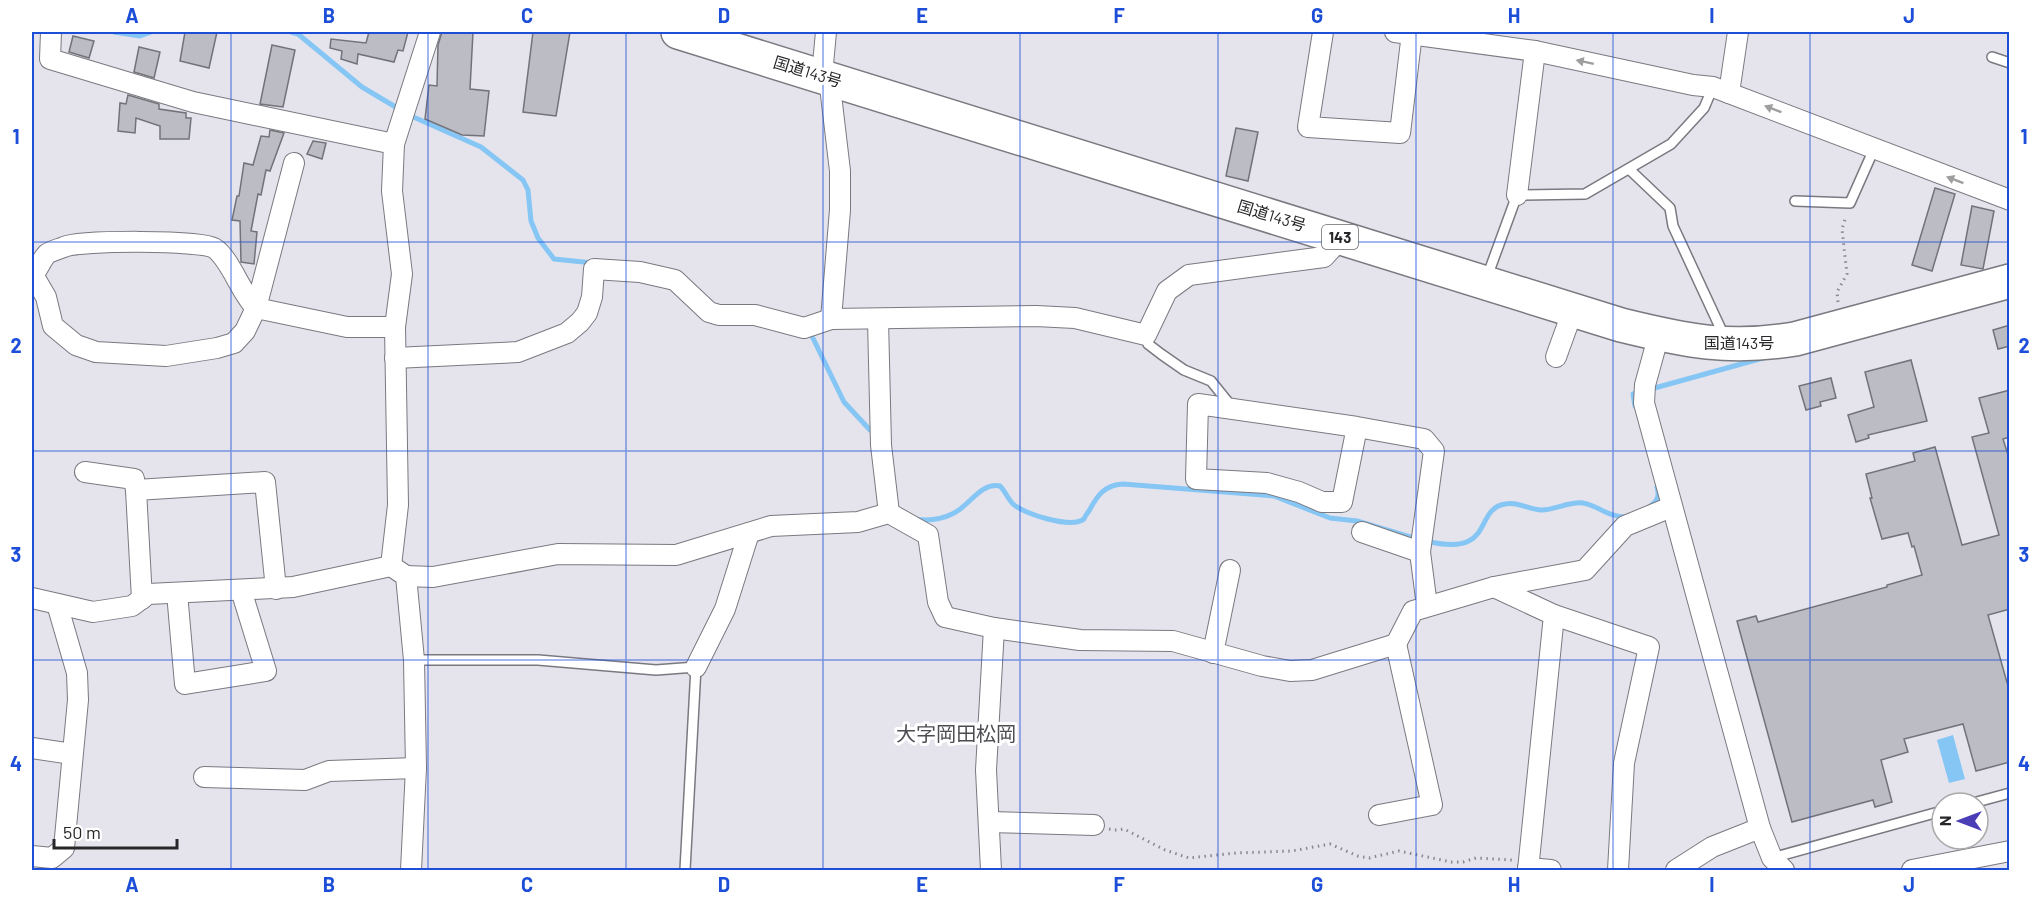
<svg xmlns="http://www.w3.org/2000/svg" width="2041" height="902" font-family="Barlow,'Noto Sans JP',sans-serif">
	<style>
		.water { fill: #86c6f4 }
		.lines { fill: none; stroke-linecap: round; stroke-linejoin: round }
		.stream { stroke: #86c6f4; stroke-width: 5 }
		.building { fill: #bcbcc4; stroke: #727279; stroke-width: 1.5 }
		.lane-casing { stroke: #797980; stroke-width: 12 }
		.street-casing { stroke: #797980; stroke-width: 22 }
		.highway-casing { stroke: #797980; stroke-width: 36 }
		.path { stroke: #88888e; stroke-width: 3; stroke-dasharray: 1.5 4.5; stroke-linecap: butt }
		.lane { stroke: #fff; stroke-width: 9 }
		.street { stroke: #fff; stroke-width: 20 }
		.highway { stroke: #fff; stroke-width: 33 }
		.oneway { fill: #9e9e9f }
		.grid { fill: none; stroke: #1d4ed8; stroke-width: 1.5; stroke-opacity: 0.55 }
		.labels { text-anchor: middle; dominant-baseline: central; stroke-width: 6; stroke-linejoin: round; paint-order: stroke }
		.shield { fill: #fff; stroke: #68686a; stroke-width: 1.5 }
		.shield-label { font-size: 15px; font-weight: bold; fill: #27272a }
		.street-label { font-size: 16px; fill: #27272a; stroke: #fff }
		.quarter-label { font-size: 20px; fill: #4c4c52; stroke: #fff }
		.neatline { fill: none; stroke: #1d4ed8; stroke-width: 2 }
		.grid-label { font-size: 20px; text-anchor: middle; font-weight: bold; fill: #1d4ed8 }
	</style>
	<rect width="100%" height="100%" fill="#e5e4ed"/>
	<polygon class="water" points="1953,735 1965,779 1949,783 1937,740"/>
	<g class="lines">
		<g class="stream">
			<polyline points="114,32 140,36 151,32"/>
			<polyline points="291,32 298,34 362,87 409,115 481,147 523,180 528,190 531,221 538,238 554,259 593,263"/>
			<polyline points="809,330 844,402 870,430"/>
			<polyline points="1635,406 1633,394 1763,358"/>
			<path d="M1649 507C1657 501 1660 497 1657 487"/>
			<path d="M915 519C928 521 940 520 952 514 969 507 980 482 1000 486 1005 491 1008 499 1013 504 1024 514 1071 529 1084 519 1084 518 1088 512 1089 511 1097 496 1104 485 1123 484L1274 496 1330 518 1357 521 1417 539"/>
			<path d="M1426 541C1496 558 1473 509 1505 504 1518 501 1529 510 1542 510 1555 510 1570 501 1583 503 1600 506 1606 517 1627 517"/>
		</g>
	</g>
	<g class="building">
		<polygon points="185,32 217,32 209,68 180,61"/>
		<polygon points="369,32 408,32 403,51 398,50 394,62 358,54 357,64 341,59 342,51 330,48 331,39 366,43"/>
		<polygon points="442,32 473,32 470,89 489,91 484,136 462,135 425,119 429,85 437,86 438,45"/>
		<polygon points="533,32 570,32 556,116 523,112"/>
		<polygon points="73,36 94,41 89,58 69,52"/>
		<polygon points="272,45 295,50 283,107 260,104"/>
		<polygon points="139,47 160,52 154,78 134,72"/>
		<polygon points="128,95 159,104 159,109 186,113 186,118 191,118 189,139 160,139 160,126 136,118 135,133 118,131 120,103 126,104"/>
		<polygon points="1236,128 1258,132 1248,181 1226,176"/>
		<polygon points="270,130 284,133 270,171 266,170 261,195 258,194 251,231 257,232 254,264 241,262 240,221 232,220 237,196 239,196 244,163 253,165 261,136 269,137"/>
		<polygon points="313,141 326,143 322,159 307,154"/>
		<polygon points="1935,188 1955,194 1932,271 1912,265"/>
		<polygon points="1972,206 1994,211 1983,269 1961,265"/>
		<polygon points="2010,325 2010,346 1998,349 1993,330"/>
		<polygon points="1911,360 1927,421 1868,435 1869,438 1856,442 1848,415 1874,407 1865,372"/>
		<polygon points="1831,378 1836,398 1820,402 1821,406 1806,410 1799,386"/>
		<polygon points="2010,390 2010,437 2003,439 2010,461 2010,609 1988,615 2010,693 2010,762 1976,771 1963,724 1904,739 1908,752 1881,760 1892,802 1875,807 1873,800 1792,822 1737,621 1756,616 1758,622 1887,587 1887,585 1922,575 1914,546 1912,547 1908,533 1882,539 1870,498 1872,498 1866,474 1915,461 1913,453 1935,447 1962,545 1999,535 1972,437 1989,433 1979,398"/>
	</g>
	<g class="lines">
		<defs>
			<g id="lane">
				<polyline points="1992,57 2010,63"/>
				<polyline points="1629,169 1670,208 1673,226 1725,338"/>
				<polyline points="1795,201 1850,203 1874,149"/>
				<polyline points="1487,277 1517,195 1585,194 1671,144 1704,108 1713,87"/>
				<polyline points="1146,335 1148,344 1161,354 1184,370 1211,381 1232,407"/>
				<polyline points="414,660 538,660 656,670 696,667 685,870"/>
				<polyline points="1973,803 2010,793"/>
				<polyline points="1772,858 1942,811"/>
			</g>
			<g id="street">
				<polyline points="51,32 50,59 193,102 394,144"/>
				<polyline points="1323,32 1308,127 1400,133 1412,33"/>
				<polyline points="1395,32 1535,51 1693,85 1713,87 2010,200"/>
				<polyline points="822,75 826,32"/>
				<polyline points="829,78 840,171 840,210 831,319"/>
				<polyline points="1729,93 1738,32"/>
				<polyline points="1517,195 1535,51"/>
				<polyline points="32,273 46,297 53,326 76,345 96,352 166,356 217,348 234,343 245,331 256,308 347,327 395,327"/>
				<path d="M32 276C38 270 41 260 47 254 51 251 59 249 64 247 80 240 201 240 214 248 230 258 240 292 256 308L294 163"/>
				<polyline points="878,320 881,445 889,513"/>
				<polyline points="1659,334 1645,385 1644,403 1760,828 1772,858 1784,870"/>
				<polyline points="1556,357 1573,310"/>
				<polyline points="395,358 518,352 567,333 580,322 587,313 592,297 594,269 640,272 675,280 709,312 719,315 755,315 804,328 831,319 1036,316 1075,318 1146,335 1167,291 1189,275 1324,257 1342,237"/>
				<polyline points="1357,427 1342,502 1322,502 1299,492 1267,483 1196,479 1198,404 1357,427 1424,439 1434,451 1420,552 1427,606"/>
				<polyline points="85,472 134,479 136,490"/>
				<polyline points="1362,532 1420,552"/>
				<polyline points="391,566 398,505 395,327 402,274 392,191 394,144 430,32"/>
				<polyline points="406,576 433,577 558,554 676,555 771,526 858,522 889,513 928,535 938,602 945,617 994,628 1080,640 1173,641 1262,666 1290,671 1312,670 1396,644 1413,611 1494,587 1585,570 1625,526 1671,507"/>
				<polyline points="1494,587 1554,615 1528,870"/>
				<polyline points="177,593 185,684 266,671 241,590"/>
				<polyline points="32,598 93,612 132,606 148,594 293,587 391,566 406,576 414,660 416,768 411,870"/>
				<polyline points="142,599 136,490 265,482 276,589"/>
				<polyline points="1554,615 1649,647 1624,763 1618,870"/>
				<polyline points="1213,653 1230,570"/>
				<polyline points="696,667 725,609 749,533"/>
				<polyline points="32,748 72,754"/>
				<polyline points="204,777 305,780 329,771 416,768"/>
				<polyline points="1379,815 1432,805 1396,644"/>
				<polyline points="989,822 1094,825"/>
				<polyline points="32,856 52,858 64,848 78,700 77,673 57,604"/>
				<polyline points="1528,868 1551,870"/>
				<polyline points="991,870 986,770 994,628"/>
				<polyline points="1676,870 1712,847 1760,828"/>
				<polyline points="1912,870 2010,851"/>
			</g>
			<path id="highway" d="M678 32 1621 325C1686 341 1729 350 1795 339L2010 281"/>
		</defs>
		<use href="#lane" class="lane-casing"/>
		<use href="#street" class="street-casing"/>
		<use href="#highway" class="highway-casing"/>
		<g class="path">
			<polyline points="1838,302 1837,292 1847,274 1842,229 1846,216"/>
			<polyline points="1109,829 1116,830 1124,829 1165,850 1189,858 1236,853 1292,851 1330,844 1358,856 1369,858 1399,851 1451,862 1463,862 1476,858 1512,860"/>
		</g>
		<use href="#lane" class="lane"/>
		<use href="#street" class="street"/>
		<use href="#highway" class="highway"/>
	</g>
	<defs><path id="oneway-solid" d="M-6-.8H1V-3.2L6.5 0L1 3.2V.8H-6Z" transform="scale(1.5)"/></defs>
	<g class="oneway">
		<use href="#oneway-solid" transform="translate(1585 62) rotate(-168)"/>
		<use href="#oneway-solid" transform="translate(1773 109) rotate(-159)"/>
		<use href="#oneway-solid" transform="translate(1955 180) rotate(-159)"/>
	</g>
	<path class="grid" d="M231 32V870M428 32V870M626 32V870M823 32V870M1020 32V870M1218 32V870M1416 32V870M1613 32V870M1810 32V870M32 242H2010M32 451H2010M32 660H2010"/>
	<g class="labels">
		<rect class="shield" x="1322" y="225" width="36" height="24" rx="4.5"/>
		<g class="shield-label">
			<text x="1340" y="237">143</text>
		</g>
		<g class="street-label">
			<text transform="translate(808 71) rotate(17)">国道143号</text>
			<text transform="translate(1272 215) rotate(17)">国道143号</text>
			<text x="1739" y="342">国道143号</text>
		</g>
		<g class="quarter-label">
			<text x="956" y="733">大字岡田松岡</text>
		</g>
	</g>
	<rect width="2041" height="902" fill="none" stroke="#ffffff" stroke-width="66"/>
	<g transform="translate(1960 821) rotate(270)"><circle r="28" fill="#ffffff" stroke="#a9a9aa" stroke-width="1.5"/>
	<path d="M0-4.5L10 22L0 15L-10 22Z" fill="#493eb5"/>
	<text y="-9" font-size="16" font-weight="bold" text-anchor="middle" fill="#27272a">N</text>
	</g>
	<path d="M54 839v9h123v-9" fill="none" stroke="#27272a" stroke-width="3"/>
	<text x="63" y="839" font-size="18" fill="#27272a" stroke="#ffffff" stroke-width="4.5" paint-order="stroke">50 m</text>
	<rect x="33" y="33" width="1975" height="836" class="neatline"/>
	<g class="grid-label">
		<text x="132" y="23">A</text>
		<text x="329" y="23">B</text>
		<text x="527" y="23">C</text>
		<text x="724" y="23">D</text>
		<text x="922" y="23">E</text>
		<text x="1119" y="23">F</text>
		<text x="1317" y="23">G</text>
		<text x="1514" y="23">H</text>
		<text x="1712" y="23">I</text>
		<text x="1909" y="23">J</text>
		<text x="16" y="144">1</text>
		<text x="2024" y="144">1</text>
		<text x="16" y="353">2</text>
		<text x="2024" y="353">2</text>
		<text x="16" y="562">3</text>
		<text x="2024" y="562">3</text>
		<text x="16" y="771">4</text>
		<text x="2024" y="771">4</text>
		<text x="132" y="892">A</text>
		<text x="329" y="892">B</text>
		<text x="527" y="892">C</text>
		<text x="724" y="892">D</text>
		<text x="922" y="892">E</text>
		<text x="1119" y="892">F</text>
		<text x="1317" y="892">G</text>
		<text x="1514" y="892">H</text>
		<text x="1712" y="892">I</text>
		<text x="1909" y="892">J</text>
	</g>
</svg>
